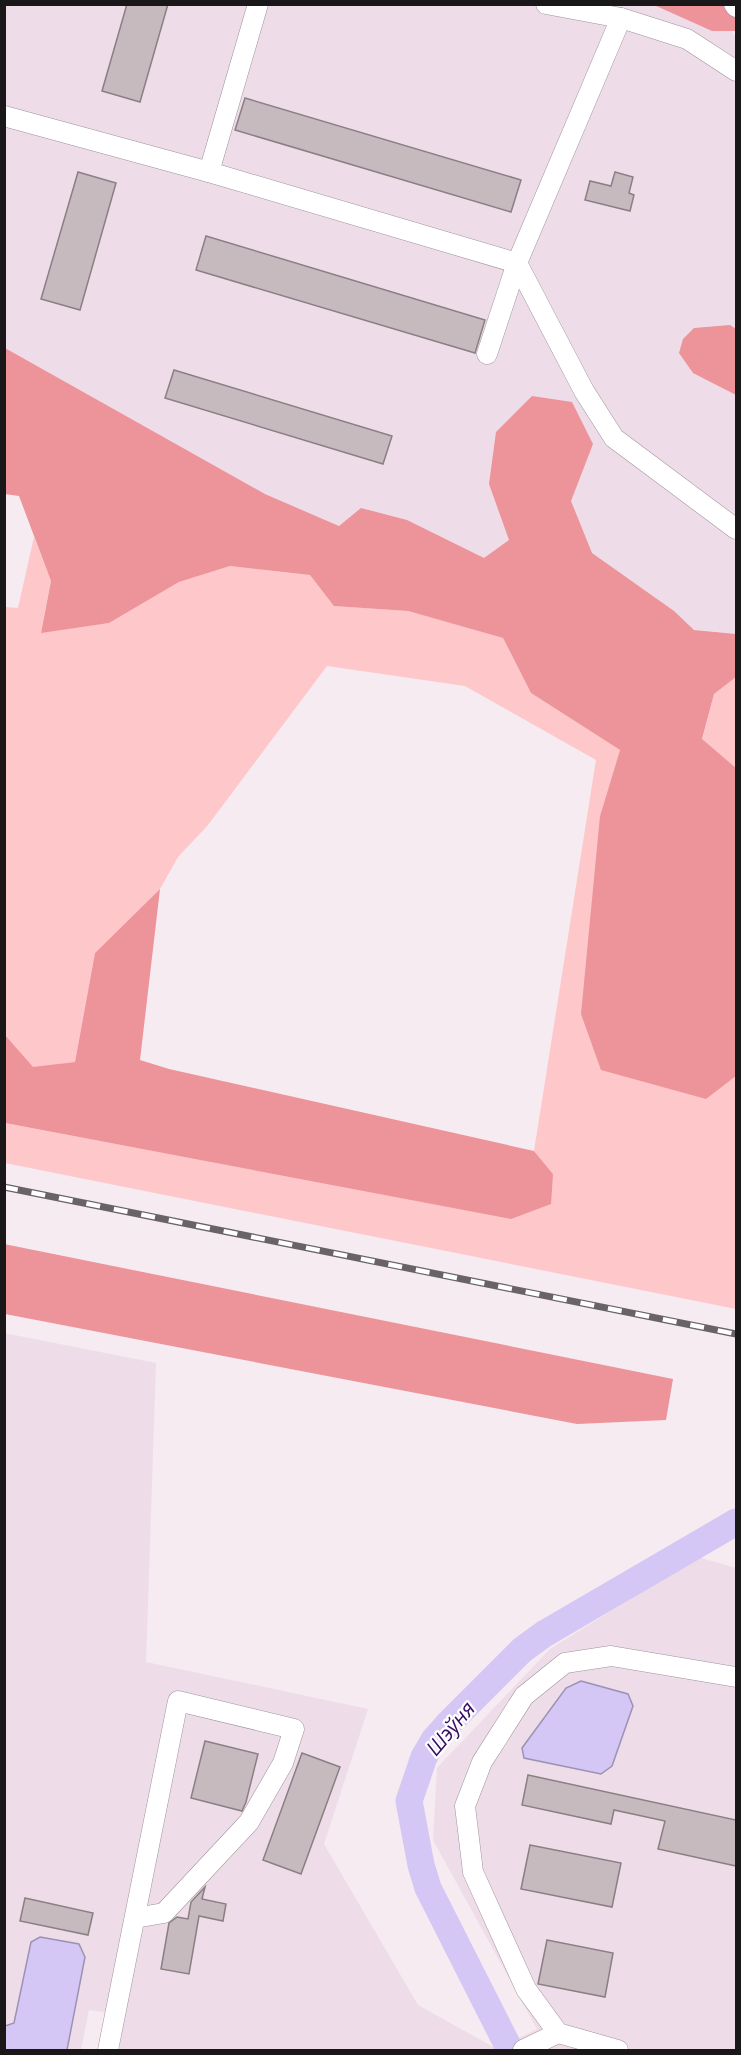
<svg xmlns="http://www.w3.org/2000/svg" width="741" height="2055" font-family="'Open Sans',sans-serif">
	<style>
		.built { fill: #eedde9 }
		.green { fill: #fec7ca }
		.forest { fill: #ed939a }
		.water { fill: #d4c6f5; stroke: #9c92b3; stroke-width: 1.5 }
		.lines { fill: none; stroke-linecap: round; stroke-linejoin: round }
		.river { stroke: #d4c6f5; stroke-width: 27 }
		.building { fill: #c6babe; stroke: #8a7f83; stroke-width: 1.5 }
		.minor-casing { stroke: #9d939a; stroke-width: 21 }
		.minor { stroke: #fff; stroke-width: 20 }
		.rail-casing { stroke: #696367; stroke-width: 7 }
		.rail { stroke: #fff; stroke-width: 4.5; stroke-dasharray: 14; stroke-linecap: butt }
		.labels { text-anchor: middle; dominant-baseline: central; stroke-width: 4.5; stroke-linejoin: round; paint-order: stroke }
		.water-label { font-size: 21px; font-style: italic; fill: #380d66; stroke: #fff }
	</style>
	<rect width="100%" height="100%" fill="#f5ebf1"/>
	<g class="built">
		<polygon points="705,4 736,36 736,634 543,614 265,494 5,348 5,5"/>
		<polygon points="4,1333 156,1363 146,1662 368,1709 324,1844 418,2005 497,2049 537,2029 433,1840 437,1768 550,1649 698,1557 736,1568 736,2050 119,2050 125,2015 89,2010 81,2050 5,2050"/>
	</g>
	<g class="green">
		<polygon points="34,537 51,581 41,632 109,623 179,582 230,566 310,575 335,606 408,611 503,638 531,693 620,750 600,816 705,1099 736,1076 736,1309 5,1163 4,1123 192,1158 553,1174 534,1151 596,760 465,686 327,666 208,825 178,857 160,889 95,953 75,1062 33,1068 5,1035 5,607 18,608"/>
		<polygon points="736,677 736,768 702,740 714,694"/>
	</g>
	<g class="forest">
		<polygon points="654,5 736,5 736,31 712,31"/>
		<polygon points="730,325 736,329 736,395 693,373 679,353 683,339 694,328"/>
		<polygon points="5,348 265,494 339,526 361,508 407,520 484,558 509,540 489,484 496,432 532,396 572,402 593,444 571,501 592,553 674,611 694,630 736,634 736,677 714,694 702,739 736,768 736,1076 706,1099 601,1070 581,1014 600,816 620,750 531,693 503,638 408,611 334,606 310,575 230,566 179,582 109,623 41,633 51,581 19,496 5,494"/>
		<polygon points="160,889 140,1060 169,1069 534,1151 553,1174 551,1204 511,1219 5,1123 5,1035 33,1067 75,1062 95,953"/>
		<polygon points="4,1244 673,1379 666,1420 577,1424 5,1314"/>
	</g>
	<g class="water">
		<polygon points="581,1681 628,1694 633,1706 612,1766 601,1774 524,1758 522,1748 566,1688"/>
		<polygon points="40,1937 79,1944 85,1957 67,2050 5,2050 5,2026 14,2023 31,1942"/>
	</g>
	<g class="lines">
		<polyline class="river" points="510,2050 428,1888 421,1865 409,1801 424,1757 434,1740 450,1722 522,1650 544,1634 736,1522"/>
	</g>
	<g class="building">
		<polygon points="127,4 168,4 140,102 102,91"/>
		<polygon points="245,98 521,180 511,212 235,130"/>
		<polygon points="78,172 116,183 80,310 41,299"/>
		<polygon points="615,172 633,177 629,193 634,195 630,211 585,200 590,181 611,186"/>
		<polygon points="206,236 485,320 475,353 196,270"/>
		<polygon points="174,370 392,436 383,464 165,398"/>
		<polygon points="205,1741 258,1754 246,1802 242,1811 191,1798"/>
		<polygon points="302,1753 340,1767 301,1874 263,1860"/>
		<polygon points="528,1775 736,1820 736,1866 658,1849 665,1821 614,1810 611,1824 522,1805"/>
		<polygon points="530,1845 621,1863 612,1907 521,1889"/>
		<polygon points="205,1887 202,1899 226,1904 223,1921 199,1916 189,1974 161,1969 169,1923 177,1917 188,1919 191,1902"/>
		<polygon points="25,1898 93,1913 88,1935 20,1921"/>
		<polygon points="547,1940 613,1953 605,1997 538,1984"/>
	</g>
	<g class="lines">
		<defs>
			<g id="minor">
				<polyline points="546,4 621,18 687,39 736,71"/>
				<polyline points="734,4 736,7"/>
				<polyline points="4,116 209,172 517,263 584,391 614,438 736,529"/>
				<polyline points="209,172 258,4"/>
				<polyline points="487,354 517,263 621,18"/>
				<polyline points="558,2033 526,1989 473,1872 465,1806 482,1762 524,1696 565,1663 611,1656 736,1677"/>
				<polyline points="108,2050 178,1701 294,1729 283,1763 249,1822 164,1913 135,1918"/>
				<polyline points="523,2050 558,2033 618,2050"/>
			</g>
		</defs>
		<use href="#minor" class="minor-casing"/>
		<use href="#minor" class="minor"/>
		<defs>
			<polyline id="rail" points="4,1187 736,1334"/>
		</defs>
		<use href="#rail" class="rail-casing"/>
		<use href="#rail" class="rail"/>
	</g>
	<g class="labels">
		<g class="water-label">
			<text transform="translate(450 1728) rotate(-50)">Шэўня</text>
		</g>
	</g>
	<rect width="741" height="2055" fill="none" stroke="#1a1719" stroke-width="12"/>
</svg>
